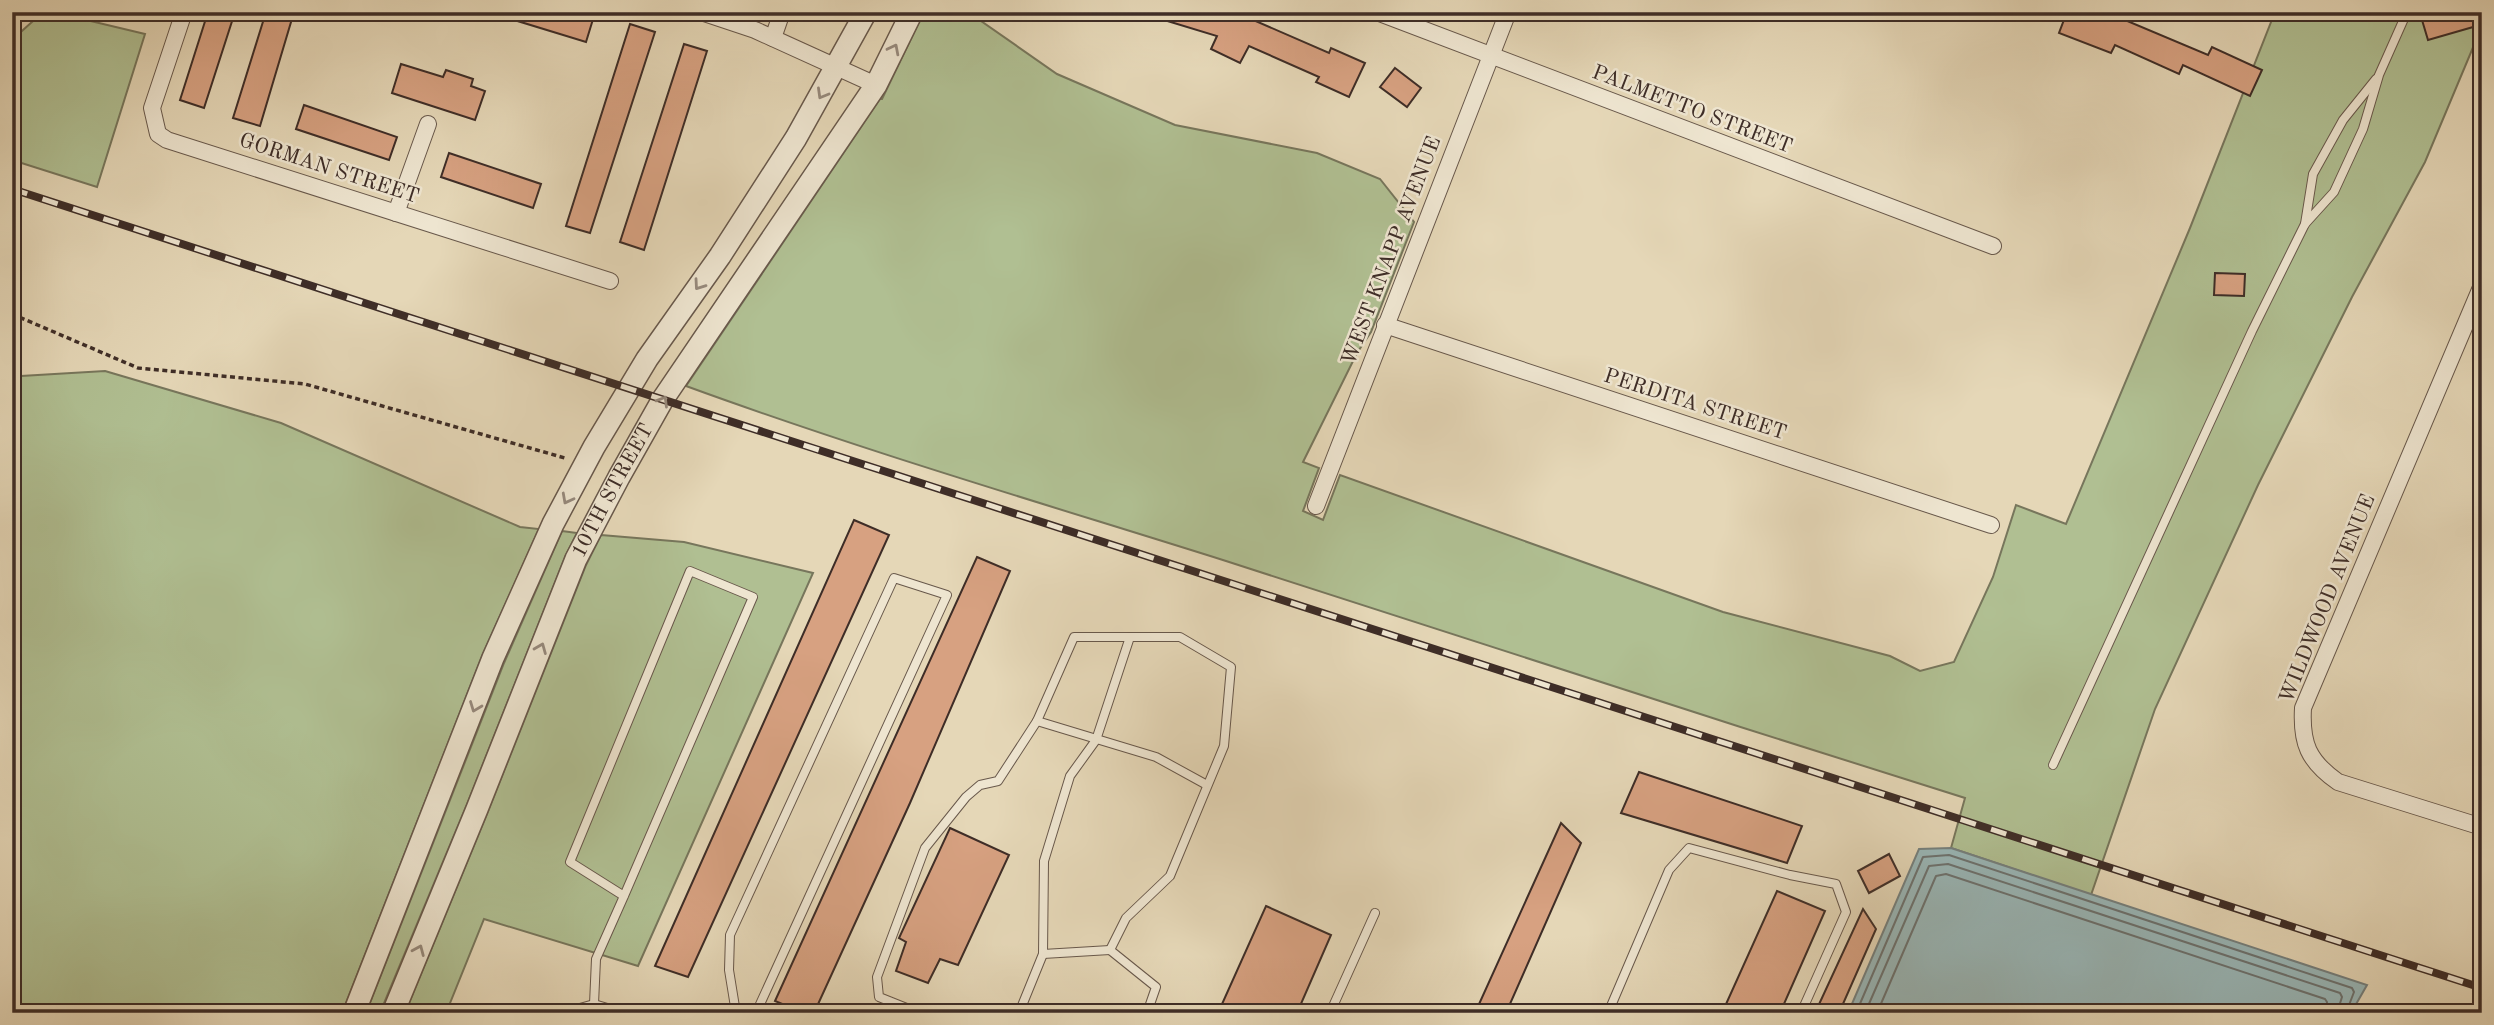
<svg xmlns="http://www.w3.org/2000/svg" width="2494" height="1025" font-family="'Old Standard TT',serif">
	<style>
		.green { fill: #b0bf92; stroke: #77765c; stroke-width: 2 }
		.water { fill: #99b7b8; stroke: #75807e; stroke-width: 2 }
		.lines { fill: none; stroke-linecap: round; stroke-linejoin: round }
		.shore { stroke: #6c7270; stroke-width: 2 }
		.building { fill: #d7a181; stroke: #3e2d27; stroke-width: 2 }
		.service-casing { stroke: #68584b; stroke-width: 10 }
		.minor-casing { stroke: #68584b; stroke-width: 18 }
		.tertiary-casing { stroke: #68584b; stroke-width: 24 }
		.path { stroke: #3e2d27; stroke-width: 3.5; stroke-dasharray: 5 3.5; stroke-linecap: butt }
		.service { stroke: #eee5d0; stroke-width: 8 }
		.minor { stroke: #eee5d0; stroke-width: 16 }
		.tertiary { stroke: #eee5d0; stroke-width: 21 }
		.rail-casing { stroke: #3e2d27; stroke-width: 8 }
		.rail { stroke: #eee5d0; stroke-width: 5; stroke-dasharray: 16; stroke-linecap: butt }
		.oneway { stroke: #96897c }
		.labels { text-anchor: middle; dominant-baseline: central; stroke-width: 5; stroke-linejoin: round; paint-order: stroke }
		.street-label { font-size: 21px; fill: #3e2d27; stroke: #eee5d0 }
	</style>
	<rect width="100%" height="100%" fill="#e5d7b7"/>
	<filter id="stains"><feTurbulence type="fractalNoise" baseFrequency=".00286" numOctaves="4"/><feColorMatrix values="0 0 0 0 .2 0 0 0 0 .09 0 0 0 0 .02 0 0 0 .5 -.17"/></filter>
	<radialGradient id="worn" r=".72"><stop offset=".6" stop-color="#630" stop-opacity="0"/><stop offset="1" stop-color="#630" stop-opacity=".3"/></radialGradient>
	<g class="green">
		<polygon points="43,12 53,12 145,34 97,187 12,160 12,40"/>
		<path d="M924 12H968L1057 74 1175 125 1317 153 1380 179 1414 222 1371 332 1357 353 1303 462 1319 468 1303 511 1323 520 1340 475 1723 612 1890 656 1920 671 1954 662 1993 577 2016 505 2066 524 2190 228 2275 12H2482V26L2425 162 2352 297 2258 485 2155 709 2091 895 1951 848 1965 798C1718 721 1472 640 1226 561 1045 504 864 451 686 386L880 99H882Z"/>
		<polygon points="105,371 281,423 520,527 539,529 483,654 342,1013 12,1013 12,383 21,376"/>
		<polygon points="562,531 577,533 566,555 467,804 380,1013 366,1013 504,663"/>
		<polygon points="601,535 684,542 813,573 638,966 484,919 446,1013 405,1013 487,814 586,565"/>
	</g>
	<polygon class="water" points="1951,848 2367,985 2351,1013 1848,1013 1919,849"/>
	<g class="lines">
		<g class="shore">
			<polyline points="1856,1013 1923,857 1949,855 2352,988 2354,992 2346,1013"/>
			<polyline points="1865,1013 1929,866 1948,864 2340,993 2342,997 2337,1013"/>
			<polyline points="1877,1013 1936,876 1946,874 2325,999 2327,1002 2326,1013"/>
		</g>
	</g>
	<g class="building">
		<polygon points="208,12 235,12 204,108 180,100"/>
		<polygon points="266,12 294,12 260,126 233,118"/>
		<polygon points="502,12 581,12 594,16 586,42 501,16"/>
		<polygon points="1152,12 1235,12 1329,53 1331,48 1365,63 1349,97 1316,82 1319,77 1249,46 1240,63 1211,49 1217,36 1151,16"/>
		<polygon points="2067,12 2076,12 2095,19 2098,12 2106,12 2208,55 2212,47 2262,70 2250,96 2183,65 2179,74 2115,45 2111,53 2059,33"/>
		<polygon points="2449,12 2476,12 2480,25 2428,40 2422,20"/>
		<polygon points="630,24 655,32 590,233 566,226"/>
		<polygon points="684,44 707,51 644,250 620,242"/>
		<polygon points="401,64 443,77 446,70 473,79 471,86 485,91 475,120 392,93"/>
		<polygon points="1395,68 1421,88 1407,107 1380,87"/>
		<polygon points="304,105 397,137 389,160 296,129"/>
		<polygon points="449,153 541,184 533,208 441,177"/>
		<polygon points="2215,273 2245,274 2244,296 2214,295"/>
		<polygon points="854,520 889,535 688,977 655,966"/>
		<polygon points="977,557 1010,571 910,803 814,1013 804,1013 775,1001"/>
		<polygon points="1639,772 1802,826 1787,863 1621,813"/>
		<polygon points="1561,823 1581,843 1506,1013 1475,1013"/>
		<polygon points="950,828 1009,855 958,965 940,959 928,983 896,971 906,942 899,938"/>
		<polygon points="1889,854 1900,876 1869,893 1858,871"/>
		<polygon points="1777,891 1825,911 1780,1013 1722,1013"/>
		<polygon points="1266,906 1331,935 1297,1013 1218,1013"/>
		<polygon points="1863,909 1876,929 1839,1013 1815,1013"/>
	</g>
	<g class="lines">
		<defs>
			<g id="service">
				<polyline points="2305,224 2313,174 2343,120 2376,79"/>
				<polyline points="1037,721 1156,757 1207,785"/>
				<polyline points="2053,765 2252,331 2305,224 2334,192 2363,129 2379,75 2407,12"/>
				<polyline points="1043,954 1110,950"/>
				<polyline points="594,1004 596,959 624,896 753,597 690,571 570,862 624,896"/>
				<polyline points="562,1013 594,1004 624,1013"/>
				<polyline points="736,1013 729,970 730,935 894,578 947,595 756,1013"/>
				<polyline points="919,1013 879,997 877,977 925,848 966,797 980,785 998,781 1037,721 1074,637 1180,637 1231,667 1224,746 1170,876 1126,918 1110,950 1156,987 1147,1013"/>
				<polyline points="1019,1013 1043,954 1044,861 1070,776 1096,740 1130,637"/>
				<polyline points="1330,1013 1375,913"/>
				<polyline points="1608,1013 1669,870 1689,848 1790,875 1836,884 1846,912 1801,1013"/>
			</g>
			<g id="minor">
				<polyline points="184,12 152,108 158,134 167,140 610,281"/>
				<polyline points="701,12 755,30 876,85"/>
				<polyline points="1377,12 1993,246"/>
				<polyline points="773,38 782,12"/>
				<polyline points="396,213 428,124"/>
				<path d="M2482 285 2303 708C2301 743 2308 761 2338 782L2482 827"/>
				<polyline points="1385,325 1991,525"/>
				<polyline points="1316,506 1508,12"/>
			</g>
			<g id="tertiary">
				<polyline points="354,1013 493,658 553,524 594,447 647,359 720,256 796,138 866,12"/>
				<path id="s1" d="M393 1013 477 809 576 559 619 477 663 399 876 85 912 12"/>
			</g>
		</defs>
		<use href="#service" class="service-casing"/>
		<use href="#minor" class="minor-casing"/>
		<use href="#tertiary" class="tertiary-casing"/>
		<polyline class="path" points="12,314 138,368 305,384 565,458"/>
		<use href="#service" class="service"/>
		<use href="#minor" class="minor"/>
		<use href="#tertiary" class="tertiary"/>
		<defs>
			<polyline id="rail" points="12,189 2482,988"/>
		</defs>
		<use href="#rail" class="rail-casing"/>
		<use href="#rail" class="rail"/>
	</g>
	<defs><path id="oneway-chevron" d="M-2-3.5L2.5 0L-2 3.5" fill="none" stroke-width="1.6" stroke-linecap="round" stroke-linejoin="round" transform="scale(1.75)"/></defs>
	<g class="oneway">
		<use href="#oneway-chevron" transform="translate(894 49) rotate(-63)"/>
		<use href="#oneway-chevron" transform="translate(822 94) rotate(120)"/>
		<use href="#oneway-chevron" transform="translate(699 285) rotate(125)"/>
		<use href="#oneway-chevron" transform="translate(663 401) rotate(-59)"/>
		<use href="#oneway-chevron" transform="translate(567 499) rotate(118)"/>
		<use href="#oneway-chevron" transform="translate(541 648) rotate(-68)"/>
		<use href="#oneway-chevron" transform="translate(475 707) rotate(111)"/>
		<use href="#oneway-chevron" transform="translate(419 950) rotate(-67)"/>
	</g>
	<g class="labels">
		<g class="street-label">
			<text transform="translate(1692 110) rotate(21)">PALMETTO STREET</text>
			<text transform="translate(329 169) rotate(18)">GORMAN STREET</text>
			<text transform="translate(1392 251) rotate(-69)">WEST KNAPP AVENUE</text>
			<text transform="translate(1695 405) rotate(18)">PERDITA STREET</text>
			<text stroke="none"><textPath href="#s1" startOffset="567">10TH STREET</textPath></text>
			<text transform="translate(2328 599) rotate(-68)">WILDWOOD AVENUE</text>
		</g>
	</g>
	<rect width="2494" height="1025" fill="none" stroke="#e5d7b7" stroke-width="42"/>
	<rect x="14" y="14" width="2466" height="997" fill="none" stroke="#3e2d27" stroke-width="3.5"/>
	<rect x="21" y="21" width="2452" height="983" fill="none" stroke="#3e2d27" stroke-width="2"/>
	<rect width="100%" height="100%" filter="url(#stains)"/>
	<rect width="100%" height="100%" fill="url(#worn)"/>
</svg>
